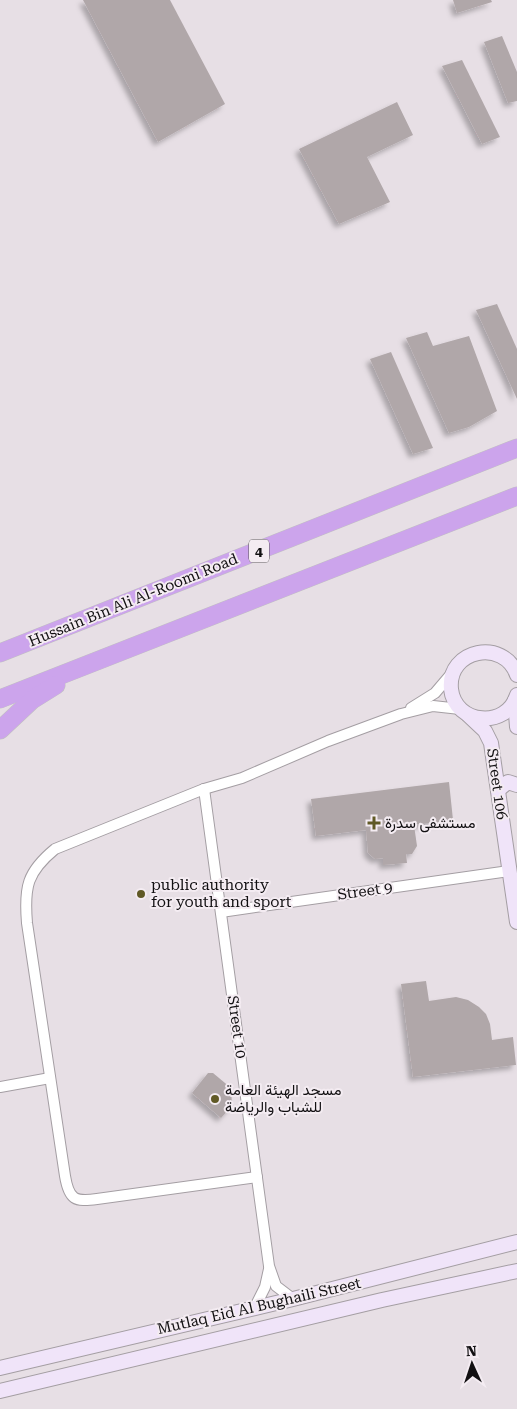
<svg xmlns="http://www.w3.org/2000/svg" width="517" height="1409" font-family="'Roboto Serif',Vazirmatn,serif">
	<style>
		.building { fill: #b0a7a9; filter: url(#shadow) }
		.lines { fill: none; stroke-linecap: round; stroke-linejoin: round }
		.street-casing { stroke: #a49ea3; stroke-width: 12 }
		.secondary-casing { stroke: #a49ea3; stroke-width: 16 }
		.highway-casing { stroke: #c1c1c1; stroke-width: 19 }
		.street { stroke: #fff; stroke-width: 10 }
		.secondary { stroke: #f0e4f9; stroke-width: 14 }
		.highway { stroke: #cca4ec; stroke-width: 18 }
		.poi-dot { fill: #605925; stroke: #f4ecf2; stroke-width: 2 }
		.labels { text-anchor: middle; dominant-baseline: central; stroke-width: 4; stroke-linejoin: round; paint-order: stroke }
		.shield { fill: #f4ecf2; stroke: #565255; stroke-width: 1 }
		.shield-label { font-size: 14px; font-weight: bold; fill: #121012 }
		.street-label { font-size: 15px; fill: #121012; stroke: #f4ecf2 }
		.poi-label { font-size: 15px; fill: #121012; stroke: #f4ecf2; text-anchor: start }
	</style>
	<defs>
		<filter id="shadow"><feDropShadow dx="-4" dy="4" stdDeviation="2.5" flood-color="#0004"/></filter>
	</defs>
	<rect width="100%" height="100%" fill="#e7dfe5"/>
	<g class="building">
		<polygon points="83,0 170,0 225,104 158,142"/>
		<polygon points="453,0 491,0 492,2 457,13"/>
		<polygon points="502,36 517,72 517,101 508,103 484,42"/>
		<polygon points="462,60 500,137 482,144 442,66"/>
		<polygon points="397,102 413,135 367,157 390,202 339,224 299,149"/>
		<polygon points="497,304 517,349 517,399 476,310"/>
		<polygon points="427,332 433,346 469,336 497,411 469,427 449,433 406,338"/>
		<polygon points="391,352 433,448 413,454 370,359"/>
		<polygon points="449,782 453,820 414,825 417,846 412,854 406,854 407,863 383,865 383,858 375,859 368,853 366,830 316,836 311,799"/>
		<polygon points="426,981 429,1001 456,997 468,1000 479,1007 486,1014 490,1024 492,1040 513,1037 516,1065 413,1077 401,984"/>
		<polygon points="208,1073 213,1073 231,1088 232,1106 221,1118 192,1093"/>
	</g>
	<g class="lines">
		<defs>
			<g id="street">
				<polyline points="411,708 435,693 452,673"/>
				<polyline points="204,789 269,1266 276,1286 293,1299"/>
				<polyline points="221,912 509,871"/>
				<polyline points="0,1087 50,1078"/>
				<path d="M257 1177 97 1199C75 1202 69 1200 65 1176L27 923C24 887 27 872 55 849L204 789 242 778 328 741 401 714 433 706 460 709"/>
				<polyline points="255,1307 265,1287 269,1269"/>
			</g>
			<g id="secondary">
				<path d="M517 675C504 638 447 649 451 689 455 725 507 729 517 695"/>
				<polyline points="515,700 517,727"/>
				<polyline points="468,715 485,731 491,743 517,922"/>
				<polyline points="498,790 508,782 517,785"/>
				<polyline points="0,1368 293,1299 517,1242"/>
				<polyline points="0,1391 382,1300 517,1271"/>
			</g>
			<g id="highway">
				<polyline points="0,653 517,448"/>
				<polyline points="0,699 517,496"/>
				<polyline points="0,730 32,700 56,685"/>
			</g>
		</defs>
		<use href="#street" class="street-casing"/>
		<use href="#secondary" class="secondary-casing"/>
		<use href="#highway" class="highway-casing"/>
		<use href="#street" class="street"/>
		<use href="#secondary" class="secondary"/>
		<use href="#highway" class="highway"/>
	</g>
	<g class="poi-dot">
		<path d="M371.5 815.5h5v5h5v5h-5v5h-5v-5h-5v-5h5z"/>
		<circle cx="141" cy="894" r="5"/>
		<circle cx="215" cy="1099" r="5"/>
	</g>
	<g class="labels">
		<rect class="shield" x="249" y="539.5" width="20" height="23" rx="4"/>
		<g class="shield-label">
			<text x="259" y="551">4</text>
		</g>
		<g class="street-label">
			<text transform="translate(133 600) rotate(-22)">Hussain Bin Ali Al-Roomi Road</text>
			<text transform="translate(497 784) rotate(82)">Street 106</text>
			<text transform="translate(365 891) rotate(-8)">Street 9</text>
			<text transform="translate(237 1027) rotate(82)">Street 10</text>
			<text transform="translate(259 1306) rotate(-13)">Mutlaq Eid Al Bughaili Street</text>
		</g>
		<g class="poi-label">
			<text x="385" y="823">مستشفى سدرة</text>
			<text x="151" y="885">public authority<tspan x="151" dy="17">for youth and sport</tspan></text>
			<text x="225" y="1090">مسجد الهيئة العامة<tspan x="225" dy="17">للشباب والرياضة</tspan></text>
		</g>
	</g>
	<g transform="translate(472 1364) rotate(357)" stroke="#f4ecf2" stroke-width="4" paint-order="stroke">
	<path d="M0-4L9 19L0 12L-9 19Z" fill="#121012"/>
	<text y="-8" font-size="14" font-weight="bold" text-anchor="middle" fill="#121012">N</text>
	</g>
</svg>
